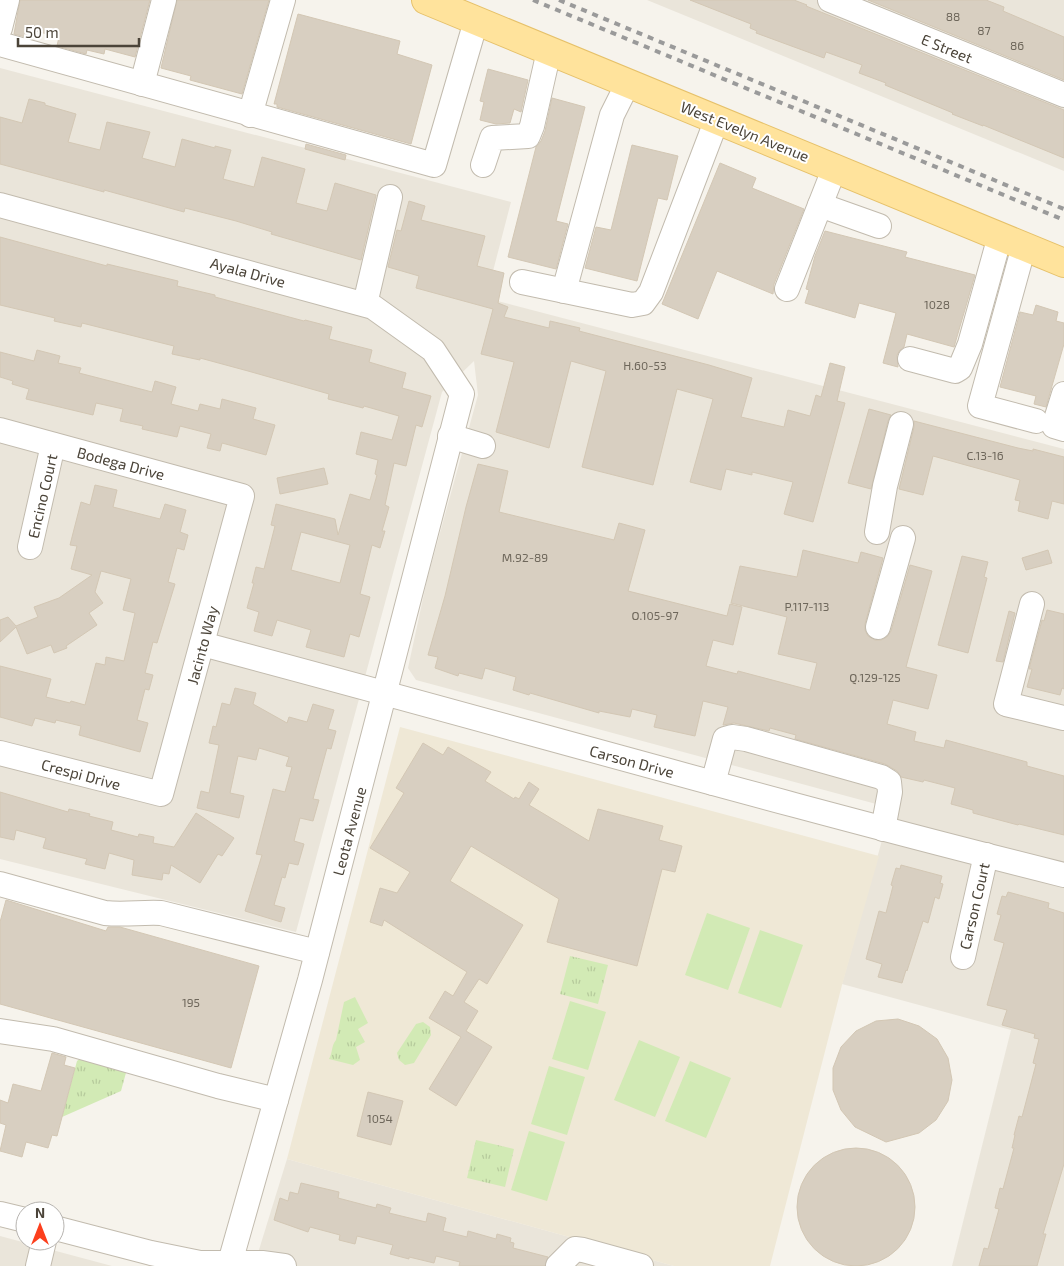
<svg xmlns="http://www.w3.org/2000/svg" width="1064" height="1266" font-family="'Exo 2',sans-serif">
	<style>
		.residential { fill: #eae5da }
		.education { fill: #efe8d6 }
		.grass { fill: url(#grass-tufts) }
		.pitch { fill: #d2eab5 }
		.building { fill: #d8cfc1; stroke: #d3c7b4; fill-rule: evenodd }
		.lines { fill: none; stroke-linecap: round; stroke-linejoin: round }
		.minor-casing { stroke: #c2bbae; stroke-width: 26 }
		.major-casing { stroke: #e6c16a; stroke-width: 30 }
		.minor { stroke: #fff; stroke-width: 24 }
		.major { stroke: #ffe39c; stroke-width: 28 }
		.rail { stroke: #9a9a9a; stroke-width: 4; stroke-dasharray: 6 6; stroke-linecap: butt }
		.labels { text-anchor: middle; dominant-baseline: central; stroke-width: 4; stroke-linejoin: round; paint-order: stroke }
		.number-label { font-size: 12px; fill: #6e675b }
		.street-label { font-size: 15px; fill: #4b4439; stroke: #fff }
	</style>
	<defs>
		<pattern id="grass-tufts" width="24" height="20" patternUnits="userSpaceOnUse" patternTransform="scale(1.25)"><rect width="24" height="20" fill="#d2eab5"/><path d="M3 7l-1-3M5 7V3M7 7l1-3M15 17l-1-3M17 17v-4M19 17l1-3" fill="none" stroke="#b6ca9c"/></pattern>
	</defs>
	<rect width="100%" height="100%" fill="#f6f3ec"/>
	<g class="residential">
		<polygon points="647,0 1064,0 1064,171"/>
		<polygon points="0,68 511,202 486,298 1064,449 1064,1266 952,1266 1011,1030 842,984 891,808 416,680 408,668 427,580 478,395 474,361 442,392 296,932 0,859"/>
		<polygon points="287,1159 674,1266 254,1266"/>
		<polygon points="0,1236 112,1266 0,1266"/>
	</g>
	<polygon class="education" points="400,727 879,856 842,985 770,1266 674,1266 287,1159"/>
	<g class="grass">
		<polygon points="570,956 608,965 598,1004 560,994"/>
		<path d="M355 997 368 1023 358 1029 365 1042 356 1047 360 1060 353 1065 329 1059C333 1052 331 1046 336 1040L344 1002Z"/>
		<polygon points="423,1022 430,1027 431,1035 414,1063 405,1065 399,1060 397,1053 416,1024"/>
		<polygon points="81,1058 127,1069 121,1091 62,1117 77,1061"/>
		<polygon points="476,1140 514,1149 505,1187 467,1178"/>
	</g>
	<g class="pitch">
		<polygon points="707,913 750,928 728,990 685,975"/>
		<polygon points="760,930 803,945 781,1008 738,993"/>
		<polygon points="570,1001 606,1012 588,1070 552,1059"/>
		<polygon points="639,1040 680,1057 655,1117 614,1100"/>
		<polygon points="690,1061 731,1078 706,1138 665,1121"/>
		<polygon points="549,1066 585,1077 567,1135 531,1124"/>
		<polygon points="529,1131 565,1142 547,1201 511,1190"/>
	</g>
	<g class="building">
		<polygon points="20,0 150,0 135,57 105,49 104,54 87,50 86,54 57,46 59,37 28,29 26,37 14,34"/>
		<polygon points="177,0 269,0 242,94 190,80 191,76 161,68"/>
		<polygon points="690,0 794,0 807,5 806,6 1064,110 1064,158 983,125 983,126 952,114 953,113 885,85 886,83 859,73 862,65 826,52 824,58 756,33 757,31 750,28 751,24"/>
		<polygon points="868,0 986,0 1004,7 1003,11 1064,37 1064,80"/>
		<polygon points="298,14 400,41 397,54 432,65 411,144 277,107 277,104 274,104"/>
		<polygon points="488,69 528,80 521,112 514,109 510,123 496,124 480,120 484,102 480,101"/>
		<polygon points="552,98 585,107 556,221 568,224 556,269 508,257 536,147 541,141 545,131"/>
		<polygon points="29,99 45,103 45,105 76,114 68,142 100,150 107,122 150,132 142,158 175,167 182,139 215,148 215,146 231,150 223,179 254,187 262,157 305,169 296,203 327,211 335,183 376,195 361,260 271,234 272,232 236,221 185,208 184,212 104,190 104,192 0,164 0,117 22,123"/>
		<polygon points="306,144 346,155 345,160 305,149"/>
		<polygon points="632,145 678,156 667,200 658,198 637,281 585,268 596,227 611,230"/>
		<polygon points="720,163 756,178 752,188 804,209 774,284 773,294 717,271 698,319 662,304"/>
		<polygon points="409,201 425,206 421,220 485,236 477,266 504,273 498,303 508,307 504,317 549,328 550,321 580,328 579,331 709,365 752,378 741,417 784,427 788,410 810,416 816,395 821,397 830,363 845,367 837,401 845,403 813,522 784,514 793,482 752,472 752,475 726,469 721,490 690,482 713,399 677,389 653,485 582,467 606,371 571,361 549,448 496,432 514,362 481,354 493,309 416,288 419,276 388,267 397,230 401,231"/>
		<polygon points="825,231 907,252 905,257 975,275 954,347 907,334 904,347 900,350 897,355 898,367 883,363 896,313 859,303 855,318 805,303 809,290 806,289 815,256"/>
		<path d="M0 237 107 266V264L178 281 177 286 215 295V297L304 321 305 320 332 327 329 339 372 350 369 362 406 373 402 388 431 396 422 427 416 425 406 466 394 463 385 505 389 507 382 531H385L380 548 372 545 360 594 370 597 359 637 350 634 344 657 306 647 311 630 277 620 272 636 254 631 259 612 247 608 254 583H252L256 567 264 569 275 526 271 525 276 504 335 519 338 535 350 494 370 500 377 475 375 474 378 460 356 454 361 432 392 440 399 416 364 406 363 408 328 399 329 394 248 371 200 358V360L172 354 174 346 82 323 81 327 54 321 55 318 0 305ZM301 532 350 545 340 583 291 570Z"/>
		<polygon points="1036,305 1058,312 1056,321 1064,323 1064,344 1046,407 1034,404 1036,396 1000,387 1020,312 1033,315"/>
		<polygon points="37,350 60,356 58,363 81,368 79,373 114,382 152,392 155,381 176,387 171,404 198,411 200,404 220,409 222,399 256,408 253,419 275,425 266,455 222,443 220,451 207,448 211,434 180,426 177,437 142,429 143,426 120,421 123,409 96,403 93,415 26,399 29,389 12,384 13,381 0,377 0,352 34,361"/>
		<polygon points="869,409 891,415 888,421 871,489 848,483"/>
		<polygon points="914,421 1018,448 1033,451 1033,449 1064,457 1064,504 1052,501 1048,519 1018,511 1020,501 1015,500 1020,480 933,456 923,495 899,489 914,427"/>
		<polygon points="478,464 508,471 499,512 614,540 619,523 645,530 628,591 727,616 730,604 742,607 733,645 713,640 706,666 737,674 738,671 810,690 817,663 778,654 787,617 731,603 740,566 797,577 803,550 858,563 861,552 883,558 865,624 865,630 868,636 875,640 881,640 887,637 891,631 910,565 932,571 906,667 937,675 928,709 893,700 887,724 916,732 914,741 944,748 946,740 1027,762 1027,766 1064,776 1064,835 1019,824 1018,825 973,813 973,810 951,804 955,788 924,780 923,782 901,777 897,771 885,764 795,739 796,735 770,728 769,731 734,723 723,725 728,707 703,701 695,736 654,727 657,715 632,709 630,717 599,711 599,713 530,693 529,695 513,690 516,677 485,668 482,679 459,673 458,676 435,668 438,657 428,655 445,596 466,507"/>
		<polygon points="324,468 328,484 280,494 277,478"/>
		<polygon points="95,485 117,490 113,507 160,519 165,504 186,510 180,532 188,535 184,550 177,548 168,582 175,584 157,643 153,642 145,673 153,675 149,690 145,689 137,720 148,723 140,752 79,735 81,726 56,720 55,723 35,718 32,726 0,717 0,666 51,679 46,697 70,703 71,701 85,705 96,663 105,665 106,657 124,661 135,613 123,610 131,579 101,571 95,592 103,603 89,613 97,625 66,646 67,648 54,653 51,645 27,654 16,627 0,642 0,620 8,617 16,626 38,617 34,607 59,598 92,575 71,569 77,546 70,545 81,502 90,505"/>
		<polygon points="1048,550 1052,563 1026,570 1022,558"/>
		<polygon points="962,556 988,562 984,577 987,578 968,653 938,645"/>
		<polygon points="1047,610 1064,614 1064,689 1062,688 1060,695 1027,687 1032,669 1029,669 1042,620 1044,621"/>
		<polygon points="1009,611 1015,613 1003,662 996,661"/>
		<polygon points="235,688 256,693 253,704 287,723 289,717 307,722 313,704 334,710 328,729 336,731 331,749 327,748 313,799 319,800 313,821 300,818 294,841 304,844 298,865 289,863 285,878 282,877 274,905 285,908 281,922 245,911 262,855 256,854 273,789 285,792 292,767 286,766 289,757 259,748 256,760 238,756 230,793 244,796 239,818 197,808 201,791 209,793 219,745 209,743 213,726 216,727 222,703 230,705"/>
		<polygon points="423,743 443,755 448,747 491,772 485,781 514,799 515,797 519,799 529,782 539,789 529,805 589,841 598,809 663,826 659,840 682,846 675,872 662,869 637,966 547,942 559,899 471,846 450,881 523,925 487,984 479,979 464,1002 478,1011 466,1031 492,1047 456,1106 429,1089 461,1037 429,1018 445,991 453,996 467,972 384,920 382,926 370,922 380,888 397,893 410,872 370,848 404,793 396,788"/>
		<polygon points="0,792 68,812 69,809 90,814 89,816 113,822 111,830 138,837 139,834 154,837 153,843 174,847 196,813 234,838 222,856 218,854 200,883 171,865 169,874 163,873 162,880 132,875 134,860 109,853 105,869 85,864 87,859 43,848 46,838 16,830 14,840 0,837"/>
		<polygon points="901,865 942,876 940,883 943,884 939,899 935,897 928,923 923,921 907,971 906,970 902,983 878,977 882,964 866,959 879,911 886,913 893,886 891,885 896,868 900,869"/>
		<polygon points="1008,892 1049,903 1048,908 1064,913 1064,1164 1043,1234 1046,1234 1037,1266 979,1266 984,1248 988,1249 999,1209 995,1208 1000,1188 1003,1189 1014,1148 1012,1148 1015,1135 1014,1135 1019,1116 1022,1117 1036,1064 1033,1063 1039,1039 1034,1038 1035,1034 1002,1025 1007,1010 987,1005 1004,943 994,940 1001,915 997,914 1002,896 1006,897"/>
		<polygon points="6,900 106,931 108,927 120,927 259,966 231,1068 0,1004 0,922"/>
		<polygon points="898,1019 919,1026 937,1039 948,1058 952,1080 948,1101 936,1120 919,1133 886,1142 855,1127 841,1110 833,1090 833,1068 841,1047 856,1031 876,1021"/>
		<polygon points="52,1053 66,1057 64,1065 75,1068 57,1136 52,1135 48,1148 26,1142 22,1157 0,1151 6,1125 0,1123 0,1100 8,1103 13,1084 41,1091"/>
		<polygon points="368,1092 403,1101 391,1145 357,1136"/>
		<circle cx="856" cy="1207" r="59"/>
		<polygon points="301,1183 339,1192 338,1198 376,1208 377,1204 391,1208 389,1213 426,1222 428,1213 446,1218 443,1231 467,1237 468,1231 496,1239 497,1234 511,1238 510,1242 514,1243 513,1248 548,1257 545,1266 459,1266 460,1262 436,1256 434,1263 409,1257 409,1259 390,1254 393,1245 357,1236 355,1244 339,1240 340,1235 310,1227 308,1232 274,1220 280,1198 288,1201 290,1192 298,1194"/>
	</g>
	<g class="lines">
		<defs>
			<g id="minor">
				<polyline points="830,0 1064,95"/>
				<polyline points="0,28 7,0"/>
				<polyline points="0,44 434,165 476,21"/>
				<polyline points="142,84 164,0"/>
				<polyline points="250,115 283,0"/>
				<polyline points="483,165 492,138 528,136 532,126 549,51"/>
				<polyline points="0,205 373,307 433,350 462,394 310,980 229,1266"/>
				<polyline points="820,205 879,226"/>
				<polyline points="1024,246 980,406 1036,421"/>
				<polyline points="522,282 632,305 643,303 651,292 717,119"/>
				<polyline points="787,289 835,167"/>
				<polyline points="564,291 612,115 628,83"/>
				<polyline points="365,304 390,197"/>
				<polyline points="910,359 955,371 960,368 970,344 1000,236"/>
				<polyline points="1064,394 1054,426 1064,429"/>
				<polyline points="0,430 242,496 161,794 0,753"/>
				<polyline points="450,436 483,446"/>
				<polyline points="877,532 885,486 901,424"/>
				<polyline points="30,547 53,445"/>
				<polyline points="1032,604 1006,704 1064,718"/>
				<polyline points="878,627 903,538"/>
				<path d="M202 644C489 720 775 803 1064 875"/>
				<polyline points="713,783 725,739 732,737 746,739 881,777 889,782 890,792 883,829"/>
				<path d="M0 884 105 913C124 915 143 912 161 913L317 952"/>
				<polyline points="963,957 986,855"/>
				<polyline points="0,1031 53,1039 218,1086 276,1100"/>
				<polyline points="0,1214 25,1220"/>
				<polyline points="55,1228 151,1253 200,1263 262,1263 284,1266"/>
				<polyline points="38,1266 44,1241"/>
				<polyline points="558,1266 575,1249 583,1250 641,1266"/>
			</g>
			<polyline id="major" points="426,0 1064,263"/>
		</defs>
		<use href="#minor" class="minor-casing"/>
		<use href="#major" class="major-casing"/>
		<use href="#minor" class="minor"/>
		<use href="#major" class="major"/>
		<g class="rail">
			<polyline points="533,0 1064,220"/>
			<polyline points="559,0 1064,209"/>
		</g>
	</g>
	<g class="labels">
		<g class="number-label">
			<text x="953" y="16">88</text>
			<text x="984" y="30">87</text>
			<text x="1017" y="45">86</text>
			<text x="937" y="304">1028</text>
			<text x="645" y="365">H.60-53</text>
			<text x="985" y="455">C.13-16</text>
			<text x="525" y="557">M.92-89</text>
			<text x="807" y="606">P.117-113</text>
			<text x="655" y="615">O.105-97</text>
			<text x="875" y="677">Q.129-125</text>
			<text x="191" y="1002">195</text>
			<text x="380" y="1118">1054</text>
		</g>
		<g class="street-label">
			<text transform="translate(947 48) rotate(22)">E Street</text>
			<text transform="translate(745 131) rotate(22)">West Evelyn Avenue</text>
			<text transform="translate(248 272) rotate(15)">Ayala Drive</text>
			<text transform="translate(121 463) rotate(15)">Bodega Drive</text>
			<text transform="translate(42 496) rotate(-77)">Encino Court</text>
			<text transform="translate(202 645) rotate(-75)">Jacinto Way</text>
			<text transform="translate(632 761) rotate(15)">Carson Drive</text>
			<text transform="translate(81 774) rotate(15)">Crespi Drive</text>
			<text transform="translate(349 831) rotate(-75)">Leota Avenue</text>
			<text transform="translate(974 906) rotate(-77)">Carson Court</text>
		</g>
	</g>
	<g transform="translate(40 1226)"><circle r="24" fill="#ffffff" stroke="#b7b4b0"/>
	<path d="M0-4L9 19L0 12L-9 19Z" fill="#fc3f1d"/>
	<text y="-8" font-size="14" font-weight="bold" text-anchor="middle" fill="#4b4439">N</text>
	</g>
	<path d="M18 38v8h121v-8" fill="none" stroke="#4b4439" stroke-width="2.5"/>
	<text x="25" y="38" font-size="15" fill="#4b4439" stroke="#ffffff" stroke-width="4" paint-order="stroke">50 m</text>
</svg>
